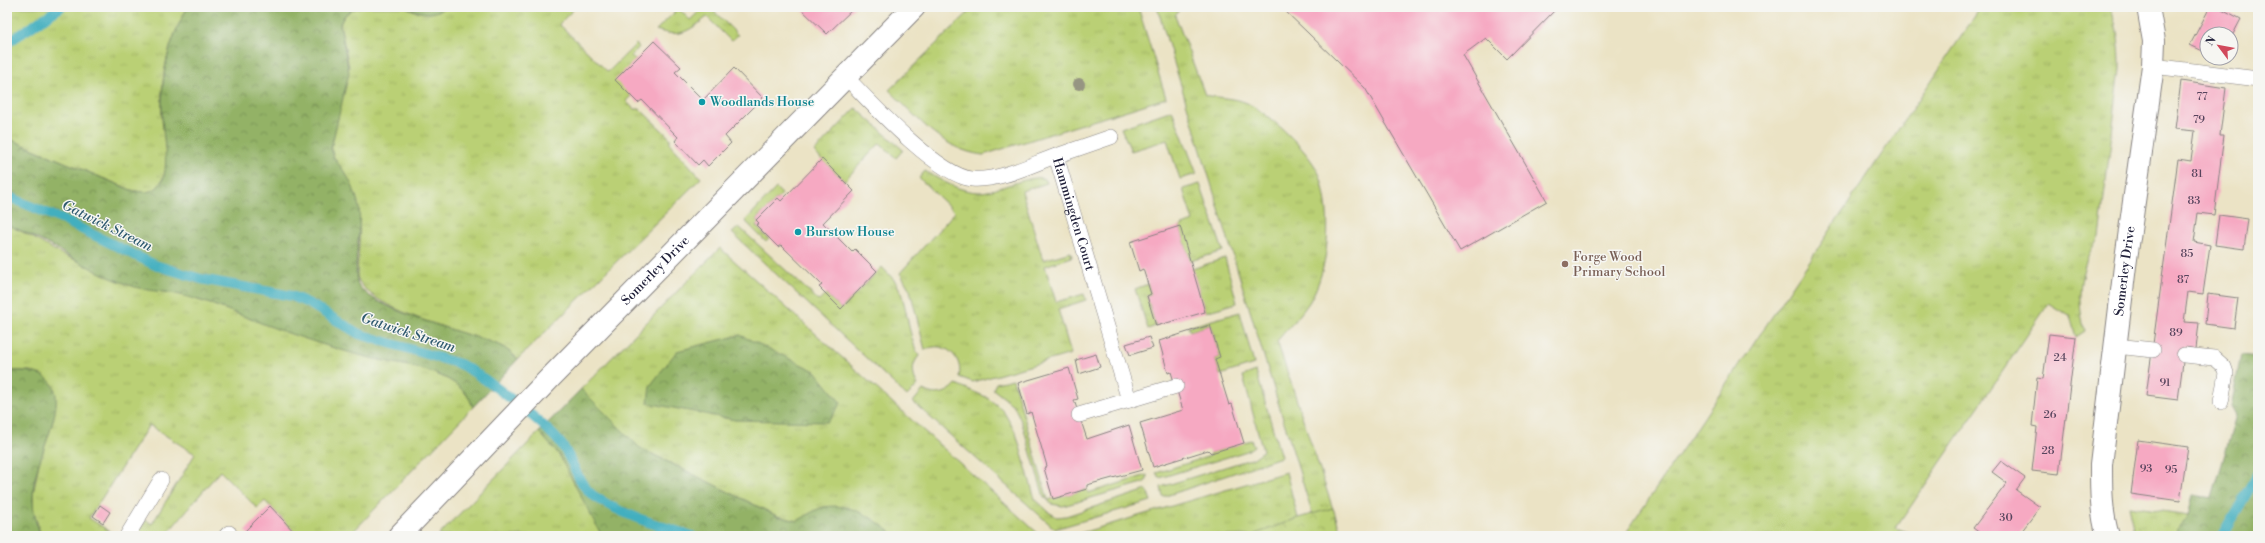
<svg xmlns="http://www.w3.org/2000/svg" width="2265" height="543" font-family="'Libre Bodoni',serif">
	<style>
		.grass { fill: url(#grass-tufts); stroke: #6e7958 }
		.forest { fill: url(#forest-crowns); stroke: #5a6a50 }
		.park { fill: url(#park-crowns); stroke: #6e7958 }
		.garden { fill: #bad074; stroke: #6e7958 }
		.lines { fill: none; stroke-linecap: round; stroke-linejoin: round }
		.stream { stroke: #42afbf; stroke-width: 10 }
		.building { fill: #f6a9c2 }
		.service-casing { stroke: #868280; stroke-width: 16 }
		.tertiary-casing { stroke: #868280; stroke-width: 24 }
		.service { stroke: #fff; stroke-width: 15 }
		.tertiary { stroke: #fff; stroke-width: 22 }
		.tree { fill: #969582 }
		.culture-dot { fill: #0f9aa8; stroke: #f6f6f2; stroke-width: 1.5 }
		.education-dot { fill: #8d6e63; stroke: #f6f6f2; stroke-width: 1.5 }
		.labels { text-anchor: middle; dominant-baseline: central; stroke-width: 3; stroke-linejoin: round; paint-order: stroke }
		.number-label { font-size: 11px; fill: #57445d }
		.culture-label { font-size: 13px; fill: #0d838f; stroke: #f6f6f2; text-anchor: start }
		.street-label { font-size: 13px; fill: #22223b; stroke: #f6f6f2 }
		.education-label { font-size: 13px; fill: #785e54; stroke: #f6f6f2; text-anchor: start }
		.water-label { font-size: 14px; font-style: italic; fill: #2f5a70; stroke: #f6f6f2 }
	</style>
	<defs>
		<pattern id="grass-tufts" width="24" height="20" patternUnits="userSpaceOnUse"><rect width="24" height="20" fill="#bad074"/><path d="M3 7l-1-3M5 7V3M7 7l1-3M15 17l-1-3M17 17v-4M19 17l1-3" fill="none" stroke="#a0b265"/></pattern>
		<pattern id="forest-crowns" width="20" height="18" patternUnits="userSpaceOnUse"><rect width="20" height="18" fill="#93b266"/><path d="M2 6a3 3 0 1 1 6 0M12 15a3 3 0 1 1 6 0" fill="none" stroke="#789055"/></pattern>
		<pattern id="park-crowns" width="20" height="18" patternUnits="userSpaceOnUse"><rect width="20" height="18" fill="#bad074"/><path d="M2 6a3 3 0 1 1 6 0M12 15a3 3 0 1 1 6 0" fill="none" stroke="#a0b265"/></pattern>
	</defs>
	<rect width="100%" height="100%" fill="#f6f6f2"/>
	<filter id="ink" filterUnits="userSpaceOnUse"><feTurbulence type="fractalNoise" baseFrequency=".025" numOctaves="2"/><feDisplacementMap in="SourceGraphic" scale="8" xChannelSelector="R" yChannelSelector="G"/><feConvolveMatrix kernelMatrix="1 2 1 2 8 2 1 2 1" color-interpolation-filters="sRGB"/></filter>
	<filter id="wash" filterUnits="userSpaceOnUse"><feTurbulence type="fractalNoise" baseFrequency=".012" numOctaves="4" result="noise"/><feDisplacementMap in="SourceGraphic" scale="16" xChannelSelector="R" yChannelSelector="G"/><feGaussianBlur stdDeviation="0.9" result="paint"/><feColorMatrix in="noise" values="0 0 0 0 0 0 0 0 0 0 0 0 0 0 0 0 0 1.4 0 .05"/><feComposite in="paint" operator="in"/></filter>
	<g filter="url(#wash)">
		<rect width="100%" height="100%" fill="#ebe3c5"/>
		<g class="grass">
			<path d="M7 7H188C168 41 160 77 162 116 163 133 170 165 162 180 156 194 144 193 131 190L7 138Z"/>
			<path d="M361 7H406L417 12 445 7H576L559 24 608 72 636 44 639 47 631 56 636 60 631 96 626 101 634 109H640L670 138V144L701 178 518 359C512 354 506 348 498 345 467 333 365 309 357 276 358 249 364 215 353 189 347 175 334 164 331 148L349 67 340 24 344 16 351 10Z"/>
			<path d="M670 7H677L690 20 704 7H710L738 35 731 41 707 17C688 32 679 38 656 30L675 12Z"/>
			<path d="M974 7H1138L1166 98 983 155C942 150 917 117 889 90Z"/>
			<path d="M1157 7H1182L1175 15 1205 95C1218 98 1236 98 1247 103 1270 114 1314 155 1321 179 1332 217 1330 266 1310 301 1301 315 1288 328 1277 341L1342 536H1319Z"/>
			<path d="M1981 7H2110C2118 27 2120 47 2120 69L2099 237C2095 245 2090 252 2087 259 2078 283 2078 307 2085 331L2076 337 2070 316 2049 303 1896 528 1919 536H1624Z"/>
			<polygon points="856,108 903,150 896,158 880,143 844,181 814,152"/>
			<polygon points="1172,110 1197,174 1180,179 1167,140 1131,151 1121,128"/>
			<path d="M925 171C942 181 960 192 980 192 996 192 1033 173 1045 179L1047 183 1022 191 1043 260 1071 252 1072 257 1045 266 1056 302 1084 294 1086 300 1058 309 1071 354 973 382 959 377C964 358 944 339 925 350L910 290 900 273 955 212 919 178Z"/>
			<polygon points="1200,184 1223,251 1190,261 1180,226 1193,221 1183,189"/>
			<polygon points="776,188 782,194 756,220 759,223 756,226 769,239 766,242 745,221"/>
			<path d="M7 225C29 233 47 248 68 257 108 273 149 285 189 297 248 315 304 339 364 356 398 366 461 368 473 407L349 536H306L301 531 297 535 265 501 257 508 220 471 165 536H136L146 520 152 524 195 454 149 425 89 518 114 534 112 536H41L33 508V494L39 463 50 431 31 371H7Z"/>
			<path d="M739 227 819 301 826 294 841 309 882 267C886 272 891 276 895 281 908 299 906 333 919 356 911 364 912 376 918 385L907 396 732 233Z"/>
			<polygon points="720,248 1041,536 896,536 871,518 810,515 797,521 777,516 640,448 581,389"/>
			<polygon points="1225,258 1237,303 1205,312 1192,269"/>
			<polygon points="1148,284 1151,294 1147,296 1156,326 1148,329 1135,289"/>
			<polygon points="1240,312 1254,364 1220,375 1215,359 1220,357 1210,325 1190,331 1188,327"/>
			<polygon points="1256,371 1281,457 1163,497 1161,487 1254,458 1263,451 1243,376"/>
			<polygon points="1013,379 1048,500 1044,497 1022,423 1014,406 993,389 996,383"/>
			<path d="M956 384 986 397 1002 409 1016 433 1035 499 1050 513 1057 517 1066 516 1147 490 1151 501 1055 529 913 402 923 390C935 397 948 394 956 384Z"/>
			<polygon points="544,427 555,437 602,536 438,536"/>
			<polygon points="1286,472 1298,518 1253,536 1071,536"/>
			<polygon points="2129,506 2188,515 2174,536 2136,536"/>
		</g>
		<g class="forest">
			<path d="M188 7H361L351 10 344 16 340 24 349 73 331 148C333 160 340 165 346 174 352 184 357 196 359 208 362 228 352 269 358 284 371 310 471 334 499 345 506 348 512 354 518 359L473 407C461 368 397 366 363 356 340 350 317 343 294 335 258 323 224 307 188 297 169 291 148 292 129 285 85 270 50 241 7 225V138L131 190C144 193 155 194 162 181 170 165 162 132 162 115 161 75 168 41 188 7Z"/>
			<path d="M406 7H445C432 17 420 13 406 7Z"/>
			<polygon points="740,335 815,371 841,403 828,422 735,420 648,403 650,386 677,351"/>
			<polygon points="2241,355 2258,357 2258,536 2174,536 2188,515 2193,495 2212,498 2236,416 2231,407"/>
			<path d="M7 371C91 366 44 434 35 479 31 498 33 518 41 536H7Z"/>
			<path d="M581 389 640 448 777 516 797 521C805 517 815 509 824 507 853 502 875 520 896 536H602L559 455 539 432Z"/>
		</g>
		<polygon class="park" points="1333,508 1342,536 1250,536 1298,518"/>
		<g class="garden">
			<polygon points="1251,440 1254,446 1247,451 1160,478 1156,473 1210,456 1211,453"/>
			<polygon points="1147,475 1147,480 1143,483 1063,506 1051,504 1048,500 1087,489 1088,493"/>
		</g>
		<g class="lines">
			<g class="stream">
				<polyline points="7,43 61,7"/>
				<path d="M7 196 63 220 155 265 201 279 292 296 310 304 359 334 460 364C486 378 543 421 562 445 573 460 578 485 594 496 623 516 658 525 692 536"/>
				<polyline points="2222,536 2258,474"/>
			</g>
		</g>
		<g id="blocks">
			<g class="building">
				<polygon points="799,7 855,7 827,34"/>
				<polygon points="1281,7 1558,7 1507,59 1486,38 1463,55 1547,201 1460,251 1365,88"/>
				<polygon points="2210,7 2218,7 2241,19 2231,38 2231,34 2207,34 2207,53 2190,45"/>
				<polygon points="654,41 681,67 675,72 703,100 734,68 763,98 725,136 731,143 708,166 703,160 698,165 675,141 678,137 675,134 642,100 638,103 615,80"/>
				<polygon points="2181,81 2226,88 2220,135 2224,135 2214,215 2198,213 2194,242 2210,245 2203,294 2188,292 2184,322 2199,323 2196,349 2185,347 2178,400 2146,396 2178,159 2191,161 2195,131 2175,129"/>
				<polygon points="822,159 854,191 823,223 852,252 855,249 877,271 841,309 819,287 822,285 781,245 778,247 756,225 759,223 756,220 778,198 781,201"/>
				<polygon points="2219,215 2248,219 2244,249 2215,245"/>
				<polygon points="1180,226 1205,312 1156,326 1147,296 1151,294 1143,269 1139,271 1130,242"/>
				<polygon points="2208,294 2238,298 2234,328 2205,324"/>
				<polygon points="1210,325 1220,357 1215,359 1229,405 1232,404 1244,443 1211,453 1208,450 1153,467 1140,423 1183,410 1171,372 1168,373 1159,341"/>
				<polygon points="2049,334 2076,337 2059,474 2032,471 2037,427 2032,426 2037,378 2043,379"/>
				<polygon points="1149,337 1153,348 1130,355 1126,344"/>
				<polygon points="1096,354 1100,367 1079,374 1076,360"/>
				<polygon points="1069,368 1078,399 1074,400 1087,439 1129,425 1142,470 1087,485 1087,489 1053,499 1044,468 1047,466 1031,412 1027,414 1018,383"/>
				<polygon points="2138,440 2188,447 2180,501 2131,494"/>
				<polygon points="2001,461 2025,478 2016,490 2040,507 2018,536 1984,536 1973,528 2007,483 1992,472"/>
				<polygon points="100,505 110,512 103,523 93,516"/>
				<polygon points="270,506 297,535 301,531 306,536 250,536 245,531"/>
			</g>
		</g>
	</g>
	<g filter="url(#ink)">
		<use href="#blocks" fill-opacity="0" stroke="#868280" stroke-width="1"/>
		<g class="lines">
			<defs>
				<g id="service">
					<polyline points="2153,66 2258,79"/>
					<path id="s1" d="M845 76C870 102 938 176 972 179 1000 181 1030 165 1056 156L1129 400"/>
					<polyline points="1056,156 1111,137"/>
					<polyline points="2116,346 2153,350"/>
					<polyline points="2184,355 2214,358 2224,367 2226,373 2221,402"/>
					<polyline points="1079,415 1176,386"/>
					<polyline points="127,536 161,480"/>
					<polyline points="226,536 229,533"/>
				</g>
				<g id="tertiary">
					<path id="s2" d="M399 536 549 379 914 7"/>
					<path id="s3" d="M2108 536C2101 513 2101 490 2101 465L2125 266 2153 66 2154 41 2148 7"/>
				</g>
			</defs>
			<use href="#service" class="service-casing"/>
			<use href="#tertiary" class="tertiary-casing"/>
			<use href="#service" class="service"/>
			<use href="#tertiary" class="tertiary"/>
		</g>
		<circle class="tree" cx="1079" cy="84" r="6"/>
	</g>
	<g class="culture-dot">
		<circle cx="702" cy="102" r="4"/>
		<circle cx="798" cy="232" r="4"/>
	</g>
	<circle class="education-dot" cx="1565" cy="264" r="4"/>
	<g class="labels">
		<g class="number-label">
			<text x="2202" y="97">77</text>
			<text x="2199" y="120">79</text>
			<text x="2197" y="174">81</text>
			<text x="2194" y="201">83</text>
			<text x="2187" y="254">85</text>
			<text x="2183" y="280">87</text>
			<text x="2176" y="333">89</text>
			<text x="2060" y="358">24</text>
			<text x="2165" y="383">91</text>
			<text x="2050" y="415">26</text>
			<text x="2048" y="451">28</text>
			<text x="2146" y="469">93</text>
			<text x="2171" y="470">95</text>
			<text x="2006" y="518">30</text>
		</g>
		<g class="culture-label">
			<text x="710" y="102">Woodlands House</text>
			<text x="806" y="232">Burstow House</text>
		</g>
		<g class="street-label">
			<text stroke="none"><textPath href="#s1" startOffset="314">Hammingden Court</textPath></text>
			<text stroke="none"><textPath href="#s2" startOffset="369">Somerley Drive</textPath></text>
			<text stroke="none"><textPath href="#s3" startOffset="267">Somerley Drive</textPath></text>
		</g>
		<g class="education-label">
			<text x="1573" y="257">Forge Wood<tspan x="1573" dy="15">Primary School</tspan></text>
		</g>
		<g class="water-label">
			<text transform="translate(107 226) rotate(26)">Gatwick Stream</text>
			<text transform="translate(408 333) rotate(18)">Gatwick Stream</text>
		</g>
	</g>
	<rect width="2265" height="543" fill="none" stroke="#f6f6f2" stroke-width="24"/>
	<g transform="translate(2219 46) rotate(302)"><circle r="19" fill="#f6f6f2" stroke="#a1a1a9"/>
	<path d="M0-3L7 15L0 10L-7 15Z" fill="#d1495b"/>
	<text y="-6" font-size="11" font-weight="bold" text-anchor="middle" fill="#22223b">N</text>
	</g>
</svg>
